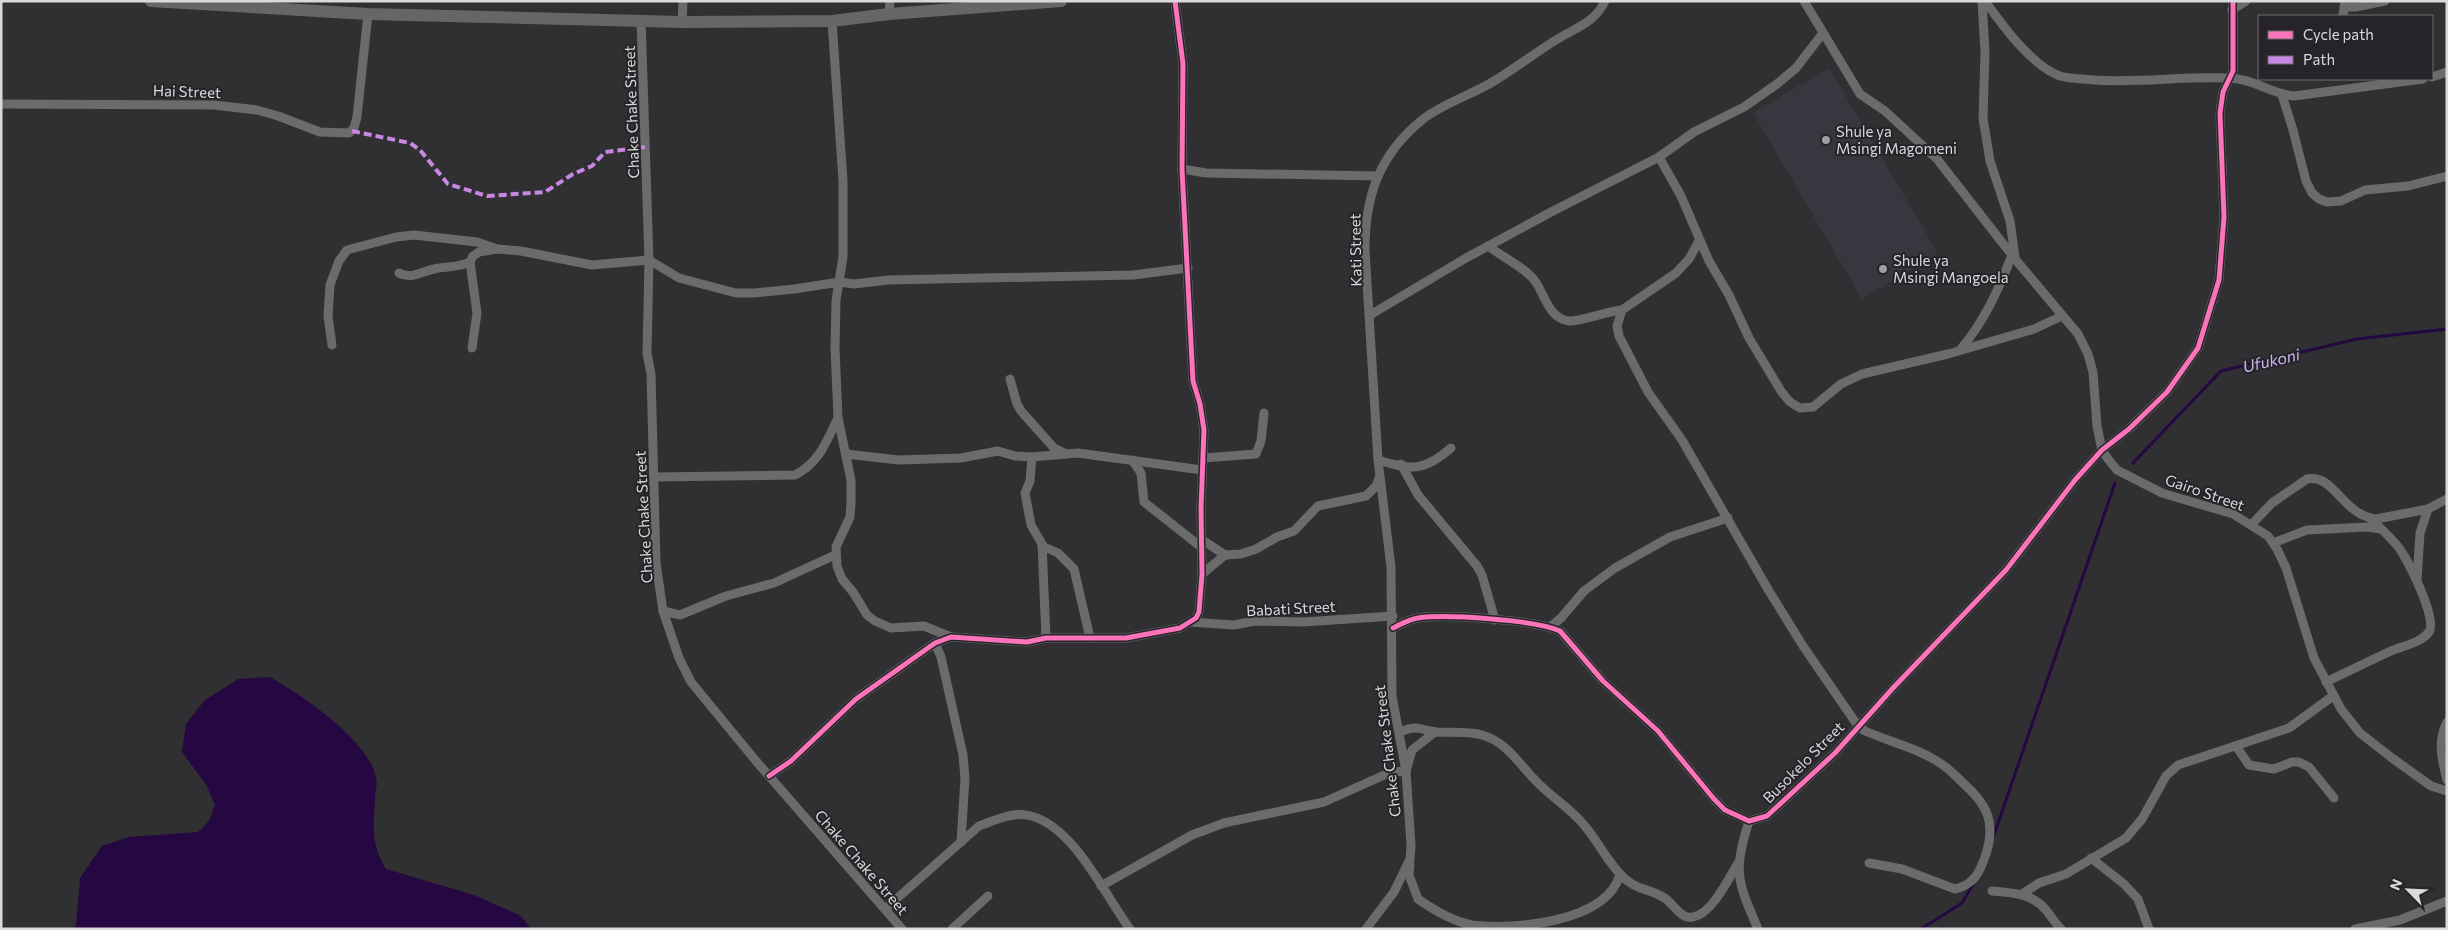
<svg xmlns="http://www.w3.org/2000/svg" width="2448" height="930" font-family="Commissioner,sans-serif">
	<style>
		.built { fill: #39363f }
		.water { fill: #250842 }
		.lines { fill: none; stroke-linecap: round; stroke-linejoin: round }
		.stream { stroke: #250842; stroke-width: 3 }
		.street { stroke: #6c6b6c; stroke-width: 9 }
		.secondary { stroke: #676568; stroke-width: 12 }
		.quiet { stroke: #c787e3; stroke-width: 4; stroke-dasharray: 8 4; stroke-linecap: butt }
		.cycleway-casing { stroke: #262428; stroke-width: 8 }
		.cycleway { stroke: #fb73b8; stroke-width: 5 }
		.poi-dot { fill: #9e9ea0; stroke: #262428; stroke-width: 2 }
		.labels { text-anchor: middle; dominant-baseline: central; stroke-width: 4; stroke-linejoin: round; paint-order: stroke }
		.street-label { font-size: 15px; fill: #d9d9db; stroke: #262428 }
		.poi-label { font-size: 15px; fill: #d9d9db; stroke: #262428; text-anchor: start }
		.water-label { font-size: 16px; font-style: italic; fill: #ccb8f3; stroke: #262428 }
	</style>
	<rect width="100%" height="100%" fill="#302f31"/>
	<polygon class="built" points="1829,68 1938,253 1862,299 1753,113"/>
	<path class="water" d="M270 677C302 695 368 740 376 777 378 784 375 793 375 800 373 829 371 844 386 869L474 895 521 916 531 929H73L76 925 80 878 102 846 129 837 198 832 209 821 215 805 207 786 182 752 186 724 204 701 238 679Z"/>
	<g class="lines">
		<g class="stream">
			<polyline points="2133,463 2221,371 2357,339 2447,329"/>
			<polyline points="1994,835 2115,483"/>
			<polyline points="1921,929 1962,903 1974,883"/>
		</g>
		<g class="street">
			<polyline points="1804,1 1860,94 1885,111 1937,159 2015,259 2078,334 2088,354 2093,372 2097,426 2102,450 2108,459 2117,470 2162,493 2233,514 2268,536 2277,549 2286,568 2314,658 2341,709 2360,733 2392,758 2431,786 2447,791"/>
			<polyline points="1982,1 1985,52 1983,118 1990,161 2010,221 2015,257"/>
			<path d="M1985 1C2002 25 2032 66 2060 76 2070 79 2084 79 2094 80 2139 83 2184 76 2228 78 2252 78 2271 94 2294 96L2423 79"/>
			<polyline points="2344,7 2355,7 2385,1"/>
			<polyline points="2232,10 2246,1"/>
			<polyline points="889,14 890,1"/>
			<polyline points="2343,16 2345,1"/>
			<polyline points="641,20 649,260 647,353 651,374 656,563 663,611 679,658 691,682 756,761 902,929"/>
			<polyline points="832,21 843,181 843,257 836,300 835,348 838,418 851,480 851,503 850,517 836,547 837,566 842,579 853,592 867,615 875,621 891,628 924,626 951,637"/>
			<polyline points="682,22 683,1"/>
			<polyline points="2432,77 2447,72"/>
			<polyline points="2282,95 2293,130 2306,181 2312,193 2319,199 2327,202 2341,201 2365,190 2408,186 2447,176"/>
			<polyline points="1,104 214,105 257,110 278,116 320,132 349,133 354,128 357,117 368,14"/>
			<polyline points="1659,157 1681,196 1709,261 1729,295 1749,338 1781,391 1790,402 1800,408 1813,407 1841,384 1862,374 1948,354 2034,329 2062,316"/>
			<polyline points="1182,169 1206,173 1378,176"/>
			<path d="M1699 241 1689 259 1676 273 1622 310 1617 326 1619 336 1648 392 1682 440 1769 591 1803 646 1858 726 1865 731C1890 742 1918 748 1940 763 1948 768 1956 776 1963 783 1987 804 1996 822 1986 854 1980 872 1974 885 1955 889L1902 869 1869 863"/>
			<path d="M1488 246C1501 256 1527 269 1535 281 1545 295 1549 319 1569 321 1578 322 1608 311 1622 310"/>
			<path d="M399 273C411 280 422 271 434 269 447 266 457 268 470 262"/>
			<polyline points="1370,315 1466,258 1555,210 1659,157 1694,132 1744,107 1777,84 1796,68 1823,33"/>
			<polyline points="332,345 328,316 330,285 339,261 347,250 396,237 414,235 477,242 497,249"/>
			<polyline points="472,348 477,313 470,262 473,256 479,252 497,249 521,251 592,265 649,260 679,278 736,293 755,293 794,289 840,282 854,284 888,280 1133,275 1188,268"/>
			<path d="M1960 350C1984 322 1999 289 2012 255"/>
			<polyline points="1010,379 1017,404 1021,411 1054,448 1066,454"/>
			<polyline points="846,454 899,460 961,458 998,451 1015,456 1032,457 1078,453 1202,470"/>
			<polyline points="1032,457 1030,481 1025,493 1031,525 1042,544 1046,638"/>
			<polyline points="1203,458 1256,454 1261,441 1264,413"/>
			<polyline points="1132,460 1141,473 1144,502 1201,547"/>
			<path d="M1378 460C1412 470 1423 472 1451 448"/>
			<polyline points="1401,464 1418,495 1477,566 1482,575 1495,620"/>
			<path d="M655 477 795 475C820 462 826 442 838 418"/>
			<path d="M2252 524 2272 503 2307 479C2334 473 2342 515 2376 519L2428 509 2447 499"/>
			<polyline points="1201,539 1225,555 1241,554 1256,549 1277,537 1294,531 1318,506 1366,496 1376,486 1379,478"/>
			<polyline points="2273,543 2307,530 2367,527 2381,529"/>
			<polyline points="1042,546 1058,553 1074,569 1090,638"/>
			<polyline points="1202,574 1225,555"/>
			<polyline points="2417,580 2420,533 2428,509"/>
			<polyline points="663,611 680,615 726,596 774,583 835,555"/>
			<polyline points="1190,622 1234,625 1255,621 1303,622 1393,616"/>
			<polyline points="1550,627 1561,618 1584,591 1615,568 1670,537 1728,518"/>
			<path d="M1393 628C1401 624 1410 619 1418 618 1445 614 1536 620 1560 631L1603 681 1658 731 1714 799 1725 810 1749 821 1767 816 1835 753 1893 688 2006 570 2075 480 2102 450 2129 429 2167 392 2198 348 2219 280 2224 217 2220 113 2223 92 2233 71V1"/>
			<polyline points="935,643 941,657 963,755 965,778 961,842"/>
			<path d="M2326 682C2347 672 2369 661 2391 651 2402 646 2421 643 2429 632 2438 620 2408 560 2399 548 2391 537 2380 528 2370 518"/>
			<path d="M2447 722C2437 741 2442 761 2447 780"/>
			<path d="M1400 732C1419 724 1419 730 1437 732 1451 733 1468 731 1482 735 1507 742 1519 764 1536 781 1551 797 1570 808 1584 825 1597 840 1606 859 1620 874 1635 891 1651 888 1666 899 1674 905 1682 920 1693 917 1712 914 1729 878 1738 863"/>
			<polyline points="2236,746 2249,765 2274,769 2292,762 2299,762 2309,767 2334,798"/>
			<polyline points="769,776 791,761 856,699 935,643 951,637 1027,642 1046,638 1126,638 1180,628 1196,618 1199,612 1202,574 1201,508 1204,430 1200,404 1193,381 1182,169 1183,64 1175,1"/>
			<path d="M1749 821C1733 873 1737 880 1758 929"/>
			<polyline points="2091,858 2124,884 2138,899 2149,929"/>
			<path d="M1410 864 1409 875 1418 899C1435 911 1452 921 1472 925 1513 930 1607 923 1620 874"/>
			<polyline points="1101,886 1192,835 1224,823 1324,802 1391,772 1406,771 1412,750 1435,732"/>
			<path d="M1992 891C2012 893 2032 893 2046 910 2051 916 2055 923 2061 929"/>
			<polyline points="2022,894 2039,883 2066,874 2126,838 2142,819 2166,776 2178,765 2289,728 2333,696"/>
			<path d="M885 909 979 826C995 820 1014 811 1031 816 1074 827 1105 895 1130 929"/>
			<polyline points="952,929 988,896"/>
			<path d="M1366 929 1394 892 1410 859 1411 846 1406 771 1392 696 1391 567 1378 460 1365 250C1365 196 1379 155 1422 120 1442 104 1468 96 1489 84 1512 71 1533 54 1556 40 1575 28 1595 23 1605 1"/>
			<polyline points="2355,929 2400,920 2447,901"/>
		</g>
		<polyline class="secondary" points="151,1 368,14 682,22 832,21 889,14 1061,1"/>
		<polyline class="quiet" points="352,131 410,143 420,150 448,184 487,196 545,192 573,174 592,166 605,152 645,147"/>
		<defs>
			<g id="cycleway">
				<path d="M1393 628C1401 624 1410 619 1418 618 1445 614 1536 620 1560 631L1603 681 1658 731 1714 799 1725 810 1749 821 1767 816 1835 753 1893 688 2006 570 2075 480 2102 450 2129 429 2167 392 2198 348 2219 280 2224 217 2220 113 2223 92 2233 71V1"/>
				<polyline points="769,776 791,761 856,699 935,643 951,637 1027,642 1046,638 1126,638 1180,628 1196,618 1199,612 1202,574 1201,508 1204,430 1200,404 1193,381 1182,169 1183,64 1175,1"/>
			</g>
		</defs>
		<use href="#cycleway" class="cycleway-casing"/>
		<use href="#cycleway" class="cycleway"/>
	</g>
	<g class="poi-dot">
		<circle cx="1826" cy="140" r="5"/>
		<circle cx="1883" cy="269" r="5"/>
	</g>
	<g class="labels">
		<g class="street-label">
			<text transform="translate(187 91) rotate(2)">Hai Street</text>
			<text transform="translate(631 112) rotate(-92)">Chake Chake Street</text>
			<text transform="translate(1355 250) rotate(-91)">Kati Street</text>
			<text transform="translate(2205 492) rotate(19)">Gairo Street</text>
			<text transform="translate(643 517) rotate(-93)">Chake Chake Street</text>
			<text transform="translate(1291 608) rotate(-3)">Babati Street</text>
			<text transform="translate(1387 751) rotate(-97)">Chake Chake Street</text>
			<text transform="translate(1803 762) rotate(-45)">Busokelo Street</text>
			<text transform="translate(862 862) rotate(49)">Chake Chake Street</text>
		</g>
		<g class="poi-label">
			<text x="1836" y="131">Shule ya<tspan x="1836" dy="17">Msingi Magomeni</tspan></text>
			<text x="1893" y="260">Shule ya<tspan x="1893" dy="17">Msingi Mangoela</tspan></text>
		</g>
		<g class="water-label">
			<text transform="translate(2271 360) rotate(-13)">Ufukoni</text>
		</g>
	</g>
	<rect width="2448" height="930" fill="none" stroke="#d9d9db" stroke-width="5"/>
	<rect x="2258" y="15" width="175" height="65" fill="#262428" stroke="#6e6c70"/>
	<rect x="2268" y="31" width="25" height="8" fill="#fb73b8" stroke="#6e6c70"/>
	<text x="2303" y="40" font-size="15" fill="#d9d9db">Cycle path</text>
	<rect x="2268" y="56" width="25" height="8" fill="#c787e3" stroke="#6e6c70"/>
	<text x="2303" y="65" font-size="15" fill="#d9d9db">Path</text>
	<g transform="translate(2408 890) rotate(294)" stroke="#262428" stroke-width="4" paint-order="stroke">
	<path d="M0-4L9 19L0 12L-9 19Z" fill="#d9d9db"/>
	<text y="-8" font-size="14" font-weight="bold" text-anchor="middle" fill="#d9d9db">N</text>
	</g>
</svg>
